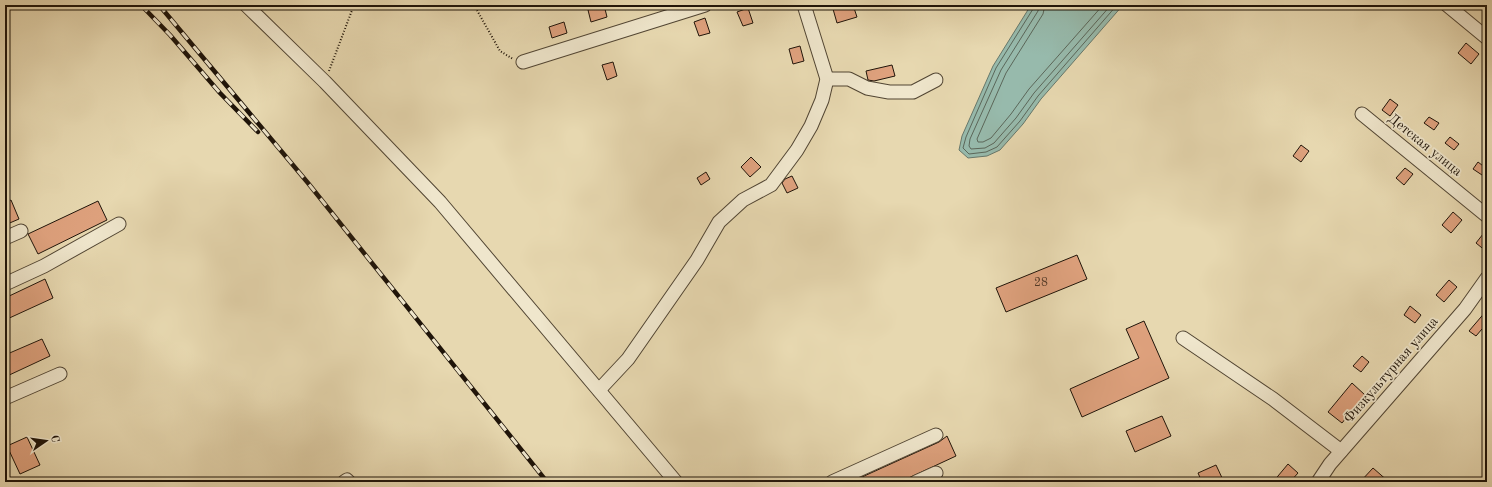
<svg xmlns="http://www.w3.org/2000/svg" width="1492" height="487" font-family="'Old Standard TT',serif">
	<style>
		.water { fill: #97baac; stroke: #67786b }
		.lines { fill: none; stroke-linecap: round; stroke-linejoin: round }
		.shore { stroke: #5b675a; stroke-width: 1 }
		.building { fill: #dea17d; stroke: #1f1409 }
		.minor-casing { stroke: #514533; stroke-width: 15 }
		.path { stroke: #1f1409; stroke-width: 2; stroke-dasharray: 1 2; stroke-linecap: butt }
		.minor { stroke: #efe6cc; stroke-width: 13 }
		.rail-casing { stroke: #1f1409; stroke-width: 4.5 }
		.rail { stroke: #efe6cc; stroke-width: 3; stroke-dasharray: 9; stroke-linecap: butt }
		.labels { text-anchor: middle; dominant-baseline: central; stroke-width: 3.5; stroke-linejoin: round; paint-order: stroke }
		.number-label { font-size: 12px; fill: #4f3726 }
		.street-label { font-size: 14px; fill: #1f1409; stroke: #efe6cc }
	</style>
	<rect width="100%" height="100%" fill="#e7d8b0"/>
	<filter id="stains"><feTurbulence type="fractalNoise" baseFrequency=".005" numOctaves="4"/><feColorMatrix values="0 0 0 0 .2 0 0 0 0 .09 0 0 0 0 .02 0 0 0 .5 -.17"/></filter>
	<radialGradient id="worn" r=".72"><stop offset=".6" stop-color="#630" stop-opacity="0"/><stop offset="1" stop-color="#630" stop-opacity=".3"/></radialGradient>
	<polygon class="water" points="1031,5 1123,5 1041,99 1023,124 1000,150 987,156 968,158 959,150 962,136 993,66"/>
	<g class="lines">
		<g class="shore">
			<polyline points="1034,5 1033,9 996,68 966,137 963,148 969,154 986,152 997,147 1020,121 1038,96 1117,5"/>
			<polyline points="1039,5 1038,11 1001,70 970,139 969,146 971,149 985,148 994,143 1016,118 1034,93 1111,5"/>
			<polyline points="1045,5 1043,14 1006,73 977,139 978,142 983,142 991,138 1011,114 1029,89 1103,5"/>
		</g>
	</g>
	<g class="building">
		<polygon points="604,5 607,17 591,22 588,10"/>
		<polygon points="846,5 853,5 857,17 837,23 833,9"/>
		<polygon points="748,8 753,23 743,26 737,12"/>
		<polygon points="705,18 710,33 699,36 694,22"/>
		<polygon points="564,22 567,33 552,38 549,27"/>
		<polygon points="1466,43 1479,54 1471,64 1458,53"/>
		<polygon points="800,46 804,61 793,64 789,49"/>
		<polygon points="613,62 617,76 607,80 602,65"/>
		<polygon points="892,65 895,76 874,81 868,80 866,71"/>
		<polygon points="1390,99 1398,105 1390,116 1382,110"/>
		<polygon points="1429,117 1439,123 1434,130 1424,123"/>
		<polygon points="1450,137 1459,144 1454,150 1445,143"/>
		<polygon points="1301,145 1309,151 1301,162 1293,156"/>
		<polygon points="751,157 761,167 750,177 741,167"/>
		<polygon points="1478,162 1487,169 1482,175 1473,169"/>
		<polygon points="1405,168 1413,174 1404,185 1396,178"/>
		<polygon points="706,172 710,179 701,185 697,178"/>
		<polygon points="792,176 798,188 787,193 782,183 785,179"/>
		<polygon points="11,200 19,219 5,225 5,203"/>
		<polygon points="98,201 107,220 38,254 28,234"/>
		<polygon points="1453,212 1462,220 1451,233 1442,225"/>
		<polygon points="1487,229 1487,252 1476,243"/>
		<polygon points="1077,255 1087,279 1006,312 996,288"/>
		<polygon points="45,279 53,298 5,320 5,298"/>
		<polygon points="1449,280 1457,287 1444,302 1436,295"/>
		<polygon points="1410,306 1421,315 1415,323 1404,315"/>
		<polygon points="1487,310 1487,335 1482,329 1476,336 1469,331"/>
		<polygon points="1144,321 1169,378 1082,417 1070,389 1139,358 1126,329"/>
		<polygon points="42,339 50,356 5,377 5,355"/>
		<polygon points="1362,356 1369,362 1361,372 1353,366"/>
		<polygon points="1352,383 1365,395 1342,423 1328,412"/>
		<polygon points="1162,416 1171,436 1135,452 1126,431"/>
		<polygon points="947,436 956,456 900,482 851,482 939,442"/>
		<polygon points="27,437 40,465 20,474 7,446"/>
		<polygon points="1288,464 1298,473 1290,482 1273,482"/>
		<polygon points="1216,465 1224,482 1202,482 1198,473"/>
		<polygon points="1373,468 1389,482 1360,482"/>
	</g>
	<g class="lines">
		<defs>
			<g id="minor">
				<polyline points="246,5 325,82 440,202 676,482"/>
				<polyline points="1447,5 1487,38"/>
				<polyline points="523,62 705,5"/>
				<polyline points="827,79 849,79 867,88 889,92 913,92 936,80"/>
				<polyline points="1362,114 1487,216"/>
				<polyline points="5,238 21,231"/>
				<polyline points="5,284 44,266 119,224"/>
				<polyline points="1183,338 1273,399 1341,451"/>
				<polyline points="599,390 628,359 697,260 719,222 743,200 771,185 797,150 811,126 822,100 827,79 804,5"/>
				<polyline points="5,398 60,374"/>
				<polyline points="344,482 347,480 349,482"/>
				<polyline points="832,482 936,435"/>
				<polyline points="916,482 936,473"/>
				<polyline points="1318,482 1330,464 1465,309 1487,278"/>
			</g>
		</defs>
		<use href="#minor" class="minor-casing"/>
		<g class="path">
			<polyline points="474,5 500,51 513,59"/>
			<polyline points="329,71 354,5"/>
		</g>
		<use href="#minor" class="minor"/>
		<defs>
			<g id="rail">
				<polyline points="141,5 170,35 220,93 258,132"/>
				<polyline points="159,5 308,183 547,482"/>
			</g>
		</defs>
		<use href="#rail" class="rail-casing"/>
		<use href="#rail" class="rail"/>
	</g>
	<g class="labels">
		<g class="number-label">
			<text x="1041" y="283">28</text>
		</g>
		<g class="street-label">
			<text transform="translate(1425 145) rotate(39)">Детская улица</text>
			<text transform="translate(1391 370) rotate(-49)">Физкультурная улица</text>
		</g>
	</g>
	<rect width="1492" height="487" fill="none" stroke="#e7d8b0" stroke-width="20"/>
	<rect x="6" y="6" width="1480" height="475" fill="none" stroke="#1f1409" stroke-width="2"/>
	<rect x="10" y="10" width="1472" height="467" fill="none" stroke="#1f1409"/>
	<g transform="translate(46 441) rotate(77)" stroke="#efe6cc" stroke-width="3" paint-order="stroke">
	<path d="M0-3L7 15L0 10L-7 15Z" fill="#1f1409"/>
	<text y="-6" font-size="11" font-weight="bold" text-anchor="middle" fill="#1f1409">С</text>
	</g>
	<rect width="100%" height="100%" filter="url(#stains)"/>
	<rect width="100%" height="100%" fill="url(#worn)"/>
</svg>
